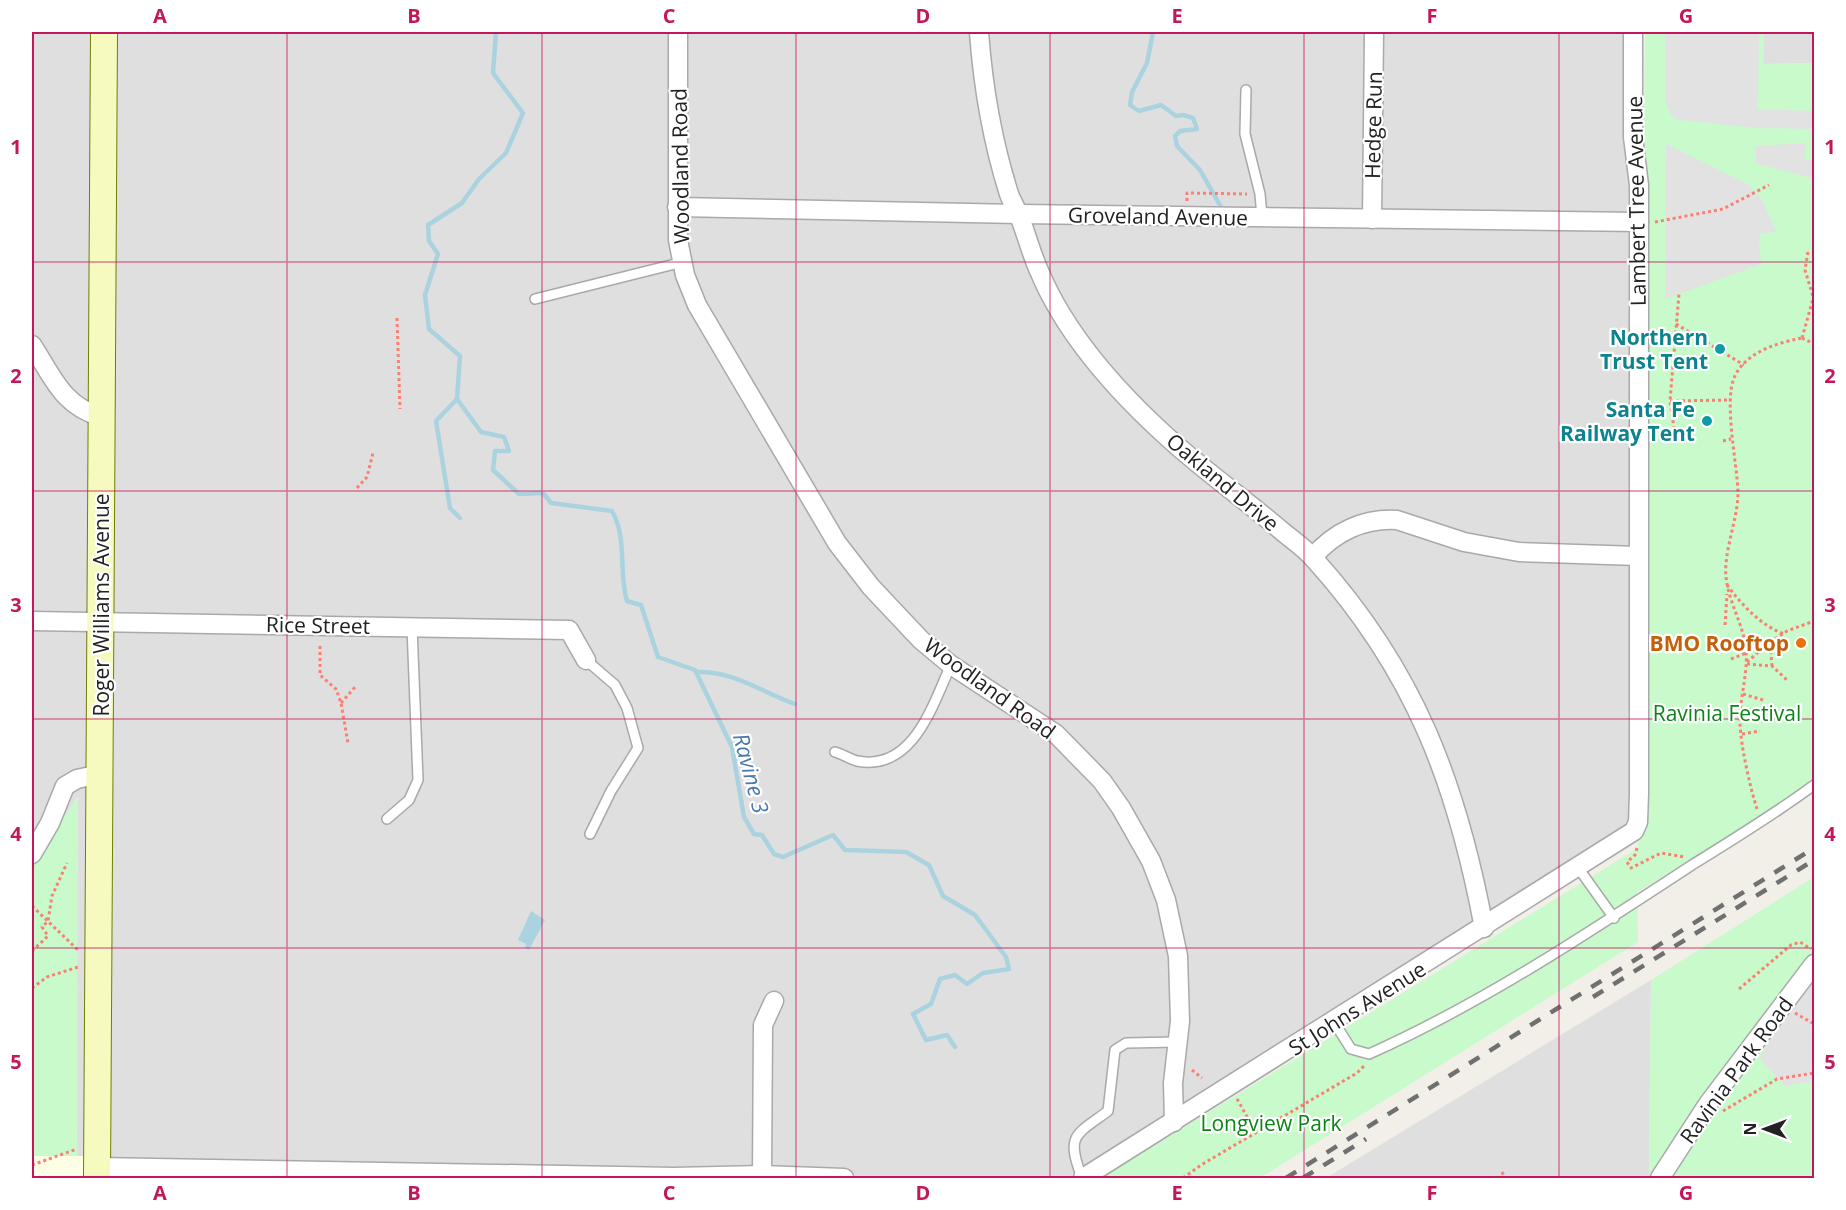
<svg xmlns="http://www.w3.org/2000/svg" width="1846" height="1210" font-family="'Open Sans',sans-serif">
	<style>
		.residential { fill: #e0dfdf }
		.education { fill: #ffffe5 }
		.park { fill: #c8facc }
		.parking { fill: #e2e2e2 }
		.water { fill: #aad3df }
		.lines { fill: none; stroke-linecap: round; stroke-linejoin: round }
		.stream { stroke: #aad3df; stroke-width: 4.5 }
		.lane-casing { stroke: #a9a9a9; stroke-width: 12 }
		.street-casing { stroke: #a9a9a9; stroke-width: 21 }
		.secondary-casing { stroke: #707d05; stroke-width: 28 }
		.path { stroke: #fa8072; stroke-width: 3; stroke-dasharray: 3 3; stroke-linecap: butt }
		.lane { stroke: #fff; stroke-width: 9 }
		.street { stroke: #fff; stroke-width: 18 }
		.secondary { stroke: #f7fabf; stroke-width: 26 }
		.rail { stroke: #707070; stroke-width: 4.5; stroke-dasharray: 12 12; stroke-linecap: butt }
		.grid { fill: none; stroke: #c2185b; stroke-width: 1.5; stroke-opacity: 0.55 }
		.culture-dot { fill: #0f9aa8; stroke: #fff; stroke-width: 2 }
		.food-dot { fill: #e8710a; stroke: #fff; stroke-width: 2 }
		.labels { text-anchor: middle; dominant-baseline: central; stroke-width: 4.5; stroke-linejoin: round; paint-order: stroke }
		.street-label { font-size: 21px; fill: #222; stroke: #fff }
		.culture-label { font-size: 21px; font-weight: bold; fill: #0d838f; stroke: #fff; text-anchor: end }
		.food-label { font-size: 21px; font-weight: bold; fill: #c56008; stroke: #fff; text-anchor: end }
		.park-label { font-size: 21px; fill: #0c8416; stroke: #fff }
		.water-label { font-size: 22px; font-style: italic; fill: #4a7aab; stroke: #fff }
		.neatline { fill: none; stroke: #c2185b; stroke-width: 2 }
		.grid-label { font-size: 20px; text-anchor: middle; font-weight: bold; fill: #c2185b }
	</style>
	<rect width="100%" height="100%" fill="#f2efe9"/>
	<g class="residential">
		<polygon points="32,32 1628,32 1630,821 1574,864 1071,1178 32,1178"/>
		<polygon points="1764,32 1814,32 1814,63 1763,64"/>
		<polygon points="1651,980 1649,1178 1326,1178"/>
	</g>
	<rect class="education" x="32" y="1156" width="56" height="22"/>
	<g class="park">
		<polygon points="1645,32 1764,32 1763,64 1814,63 1814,789 1637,892 1638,942 1260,1178 1102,1178 1638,848"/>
		<polygon points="78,795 77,1156 32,1156 32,870"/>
		<polygon points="1814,877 1814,1178 1649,1178 1651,980"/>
	</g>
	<g class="parking">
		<polygon points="1665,32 1759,32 1758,109 1814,111 1814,129 1757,128 1678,120 1671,115 1665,100"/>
		<polygon points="1806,143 1804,159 1814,161 1814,179 1756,163 1756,146"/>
		<polygon points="1666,144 1749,185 1763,201 1776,232 1761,233 1759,240 1761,264 1665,299"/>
		<polygon points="1814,977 1814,1081 1785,1086 1760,1059 1769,1037"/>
	</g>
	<polygon class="water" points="531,911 545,920 529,950 525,948 526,944 518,940"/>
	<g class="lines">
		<g class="stream">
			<path d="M496 32 493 73 523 113 506 153 479 179 462 203 428 225 429 241 438 254 425 295 429 329 460 356 457 399 481 432 504 437 509 451H495L493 470 519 494 543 493 551 503 612 511C628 540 618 571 627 601L641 605 658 657 695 670 732 747 744 817 754 834 762 835 774 854 783 857 833 835 845 850 906 852 929 865 943 896 975 915 1006 957 1009 969 983 973 967 984 955 975 940 979 931 1004 913 1014 926 1040 947 1035 955 1047"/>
			<polyline points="1153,32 1147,63 1132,92 1130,105 1139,111 1161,105 1176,116 1183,115 1193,118 1197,129 1180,131 1175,136 1177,146 1200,170 1221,207"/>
			<polyline points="457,399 436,421 450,508 460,518"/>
			<path d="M696 672C735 671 759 691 795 704"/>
		</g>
		<defs>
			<g id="lane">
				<polyline points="1246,90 1245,134 1260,194 1262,217"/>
				<polyline points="535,299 683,262"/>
				<polyline points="586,660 615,685 627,708 638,748 611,791 590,834"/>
				<path d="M835 752C842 754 850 759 857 761 914 772 933 703 951 665"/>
				<polyline points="387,819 409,800 418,780 412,627"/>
				<polyline points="1579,869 1614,918"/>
				<path d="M1334 1022 1351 1049 1369 1054C1483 1003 1588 933 1692 865 1734 839 1775 814 1814 785"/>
				<path d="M1082 1178C1066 1135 1074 1136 1108 1111L1115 1050 1126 1043 1178 1042"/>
			</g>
			<g id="street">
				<polyline points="678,32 678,240 685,275 697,305 837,543 871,587 921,640 951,665 1056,734 1102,781 1121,808 1151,861 1166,900 1178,956 1180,1021 1173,1083 1174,1122"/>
				<path d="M979 32C983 87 992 140 1009 194 1012 202 1017 210 1020 218 1027 236 1032 256 1040 273 1068 339 1122 397 1175 444 1210 475 1248 502 1283 532 1294 541 1306 549 1315 560 1415 671 1457 784 1484 928"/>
				<polyline points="677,207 1019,214 1639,222"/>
				<polyline points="1372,219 1374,32"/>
				<path d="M32 345C53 377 62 406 102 417"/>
				<path d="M1313 557C1334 532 1364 518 1397 520L1464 542 1519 552 1638 556"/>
				<polyline points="32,621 569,630 586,660"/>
				<polyline points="32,854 50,823 65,786 77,779 100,774"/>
				<polyline points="97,1167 674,1177 762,1175 844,1178"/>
				<polyline points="762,1175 763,1025 774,1001"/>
				<polyline points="1083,1178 1634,831 1638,822 1639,793 1639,185 1633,137 1633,32"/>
				<polyline points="1660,1178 1708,1104 1814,964"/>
			</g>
			<polyline id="secondary" points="97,1178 104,32"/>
		</defs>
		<use href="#lane" class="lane-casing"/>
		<use href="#street" class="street-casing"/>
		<use href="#secondary" class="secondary-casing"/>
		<g class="path">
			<polyline points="1187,201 1187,193 1247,194"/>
			<polyline points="1655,222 1723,209 1769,185"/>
			<polyline points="1808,252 1805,270 1814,300"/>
			<polyline points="397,318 400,409"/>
			<polyline points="1676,324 1744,365"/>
			<polyline points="1802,338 1813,299"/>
			<polyline points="1802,338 1814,344"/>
			<polyline points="1670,401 1731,400"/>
			<polyline points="1675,435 1670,401 1679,294"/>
			<polyline points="1723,441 1731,439"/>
			<polyline points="357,488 367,477 373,453"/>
			<path d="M1727 585C1742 605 1760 625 1784 634"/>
			<polyline points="1725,625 1727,594"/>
			<polyline points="320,646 320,675 336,689 341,703 348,743"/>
			<polyline points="1731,659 1746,653"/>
			<polyline points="1747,662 1770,642"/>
			<polyline points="1747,664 1772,666 1787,680"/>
			<polyline points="1772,666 1770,642 1787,631 1814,621"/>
			<polyline points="1743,694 1763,700"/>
			<polyline points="341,703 356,686"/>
			<polyline points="1742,734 1760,731"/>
			<path d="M1757 809C1750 787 1741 747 1740 724 1739 700 1748 675 1746 651 1744 621 1723 596 1726 564 1728 539 1738 516 1738 492 1737 464 1724 403 1734 378 1745 352 1777 343 1802 338"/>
			<polyline points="1637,848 1635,855 1627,862 1631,868 1661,853 1684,857"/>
			<polyline points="32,906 78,950"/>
			<polyline points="32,951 48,936 42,927 48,921 52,896 67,863"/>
			<polyline points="32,988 47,977 78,967"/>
			<polyline points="1739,989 1791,945 1800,942 1811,949"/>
			<polyline points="1795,1013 1814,1024"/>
			<polyline points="1192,1070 1202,1078"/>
			<polyline points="1237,1099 1257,1134"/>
			<polyline points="1723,1111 1777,1079 1814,1073"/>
			<polyline points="32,1165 77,1149"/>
			<polyline points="1502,1172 1505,1178"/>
			<polyline points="1183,1178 1201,1165 1357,1073 1366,1064"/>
		</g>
		<use href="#lane" class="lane"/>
		<use href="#street" class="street"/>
		<use href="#secondary" class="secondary"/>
		<g class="rail">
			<polyline points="1593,997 1814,860"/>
			<polyline points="1286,1178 1814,848"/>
			<polyline points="1303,1178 1366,1139"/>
		</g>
	</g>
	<path class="grid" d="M287 32V1178M542 32V1178M796 32V1178M1050 32V1178M1304 32V1178M1559 32V1178M32 262H1814M32 491H1814M32 719H1814M32 948H1814"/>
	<g class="culture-dot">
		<circle cx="1720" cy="349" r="6"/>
		<circle cx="1707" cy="421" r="6"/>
	</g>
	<circle class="food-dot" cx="1801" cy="643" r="6"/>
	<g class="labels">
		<g class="street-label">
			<text transform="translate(1373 125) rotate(-89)">Hedge Run</text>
			<text transform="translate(680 166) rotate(-91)">Woodland Road</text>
			<text transform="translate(1636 201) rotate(-91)">Lambert Tree Avenue</text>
			<text transform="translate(1158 216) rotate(1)">Groveland Avenue</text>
			<text transform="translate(1223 482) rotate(40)">Oakland Drive</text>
			<text transform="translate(101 605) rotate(-90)">Roger Williams Avenue</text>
			<text transform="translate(318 625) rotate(1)">Rice Street</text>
			<text transform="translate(990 688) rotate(36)">Woodland Road</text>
			<text transform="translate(1357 1008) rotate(-32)">St Johns Avenue</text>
			<text transform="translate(1736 1070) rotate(-54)">Ravinia Park Road</text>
		</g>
		<g class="culture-label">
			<text x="1708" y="337">Northern<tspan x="1708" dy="24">Trust Tent</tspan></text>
			<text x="1695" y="409">Santa Fe<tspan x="1695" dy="24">Railway Tent</tspan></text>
		</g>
		<g class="food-label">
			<text x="1789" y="643">BMO Rooftop</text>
		</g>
		<g class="park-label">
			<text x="1727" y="713">Ravinia Festival</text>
			<text x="1271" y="1123">Longview Park</text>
		</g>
		<g class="water-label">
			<text transform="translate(752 773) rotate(75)">Ravine 3</text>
		</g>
	</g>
	<rect width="1846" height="1210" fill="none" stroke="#ffffff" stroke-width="66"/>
	<g transform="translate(1765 1129) rotate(270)" stroke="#ffffff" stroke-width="4.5" paint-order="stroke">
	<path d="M0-4.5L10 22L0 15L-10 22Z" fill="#222222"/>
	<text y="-9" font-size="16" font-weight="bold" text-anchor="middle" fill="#222222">N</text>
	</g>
	<rect x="33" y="33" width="1780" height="1144" class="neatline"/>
	<g class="grid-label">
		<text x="160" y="23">A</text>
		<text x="414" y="23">B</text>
		<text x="669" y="23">C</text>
		<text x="923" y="23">D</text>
		<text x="1177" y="23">E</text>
		<text x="1432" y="23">F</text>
		<text x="1686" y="23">G</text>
		<text x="16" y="154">1</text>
		<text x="1830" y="154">1</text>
		<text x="16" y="383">2</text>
		<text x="1830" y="383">2</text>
		<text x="16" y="612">3</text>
		<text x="1830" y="612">3</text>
		<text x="16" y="841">4</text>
		<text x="1830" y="841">4</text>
		<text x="16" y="1069">5</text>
		<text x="1830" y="1069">5</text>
		<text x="160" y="1200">A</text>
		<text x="414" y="1200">B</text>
		<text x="669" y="1200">C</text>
		<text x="923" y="1200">D</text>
		<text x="1177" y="1200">E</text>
		<text x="1432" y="1200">F</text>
		<text x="1686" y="1200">G</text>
	</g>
</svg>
